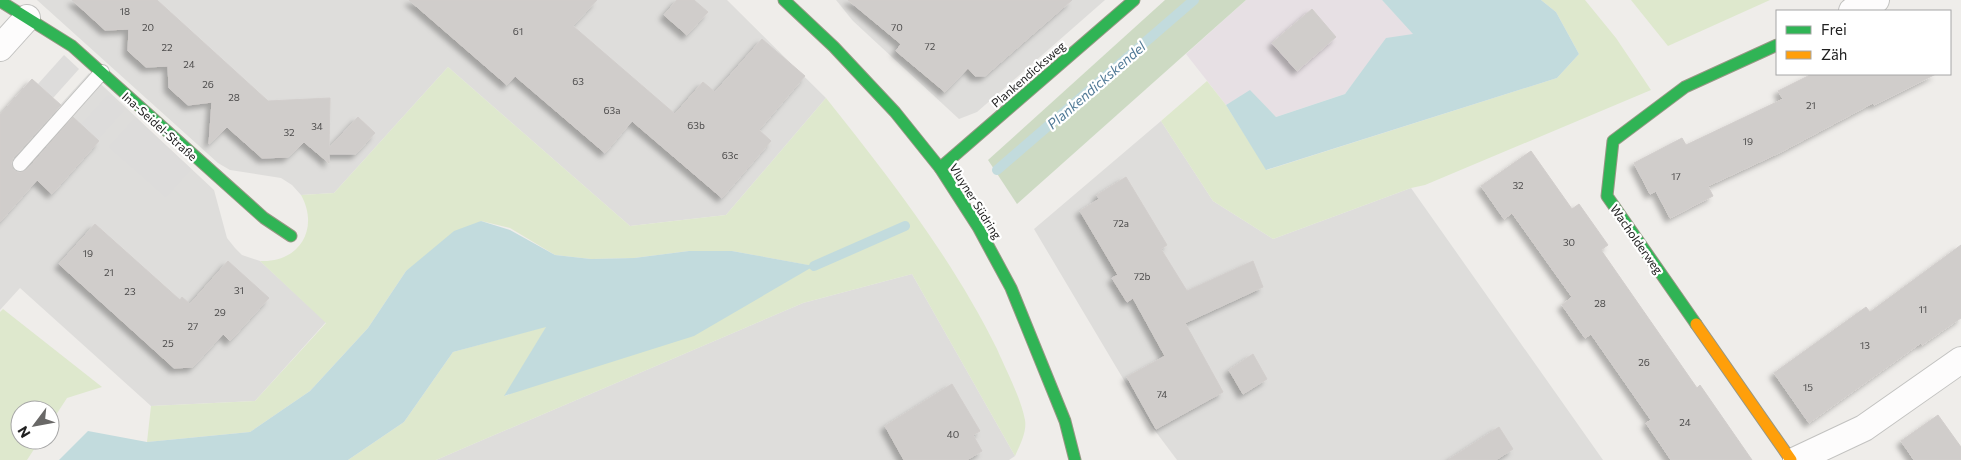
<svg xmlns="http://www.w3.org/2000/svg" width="1961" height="460" font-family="Commissioner,sans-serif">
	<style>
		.residential { fill: #dedddb }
		.industrial { fill: #e7e0e4 }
		.religious { fill: #dddcdb }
		.grass { fill: #dee8cd }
		.forest { fill: #cddac3 }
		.water { fill: #c2dbdd }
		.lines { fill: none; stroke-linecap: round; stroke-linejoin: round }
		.stream { stroke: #c2dbdd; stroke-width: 10 }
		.building { fill: #d0cdcb; stroke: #d2cecc; filter: url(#shadow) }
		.lane-casing { stroke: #c2c2c0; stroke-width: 16 }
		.street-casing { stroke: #c2c2c0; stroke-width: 28 }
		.fast-casing { stroke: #979784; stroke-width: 13 }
		.slow-casing { stroke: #979784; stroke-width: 13 }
		.lane { stroke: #fdfcfc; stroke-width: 14 }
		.street { stroke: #fdfcfc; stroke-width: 26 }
		.fast { stroke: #30b455; stroke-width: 11 }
		.slow { stroke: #ff9f0a; stroke-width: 11 }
		.labels { text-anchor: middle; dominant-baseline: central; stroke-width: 4.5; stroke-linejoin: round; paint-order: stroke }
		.number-label { font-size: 10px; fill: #4d4c4c }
		.street-label { font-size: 12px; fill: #212121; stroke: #fff }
		.water-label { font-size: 14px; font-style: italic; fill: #517a97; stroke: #fff }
	</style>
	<defs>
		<filter id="shadow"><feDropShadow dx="-4.5" dy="4.5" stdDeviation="2.5" flood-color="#0004"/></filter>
	</defs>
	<rect width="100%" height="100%" fill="#efedea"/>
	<g class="residential">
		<polygon points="37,0 727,0 826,98 726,215 630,226 448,67 334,193 301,195 292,185 281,178 230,170 218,163"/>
		<polygon points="836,0 1105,0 977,112 959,119 853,21"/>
		<polygon points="89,73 214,190 227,238 235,248 242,255 260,261 326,322 255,401 151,406 20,288 0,310 0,114 32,79 60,105"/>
		<polygon points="1161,121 1213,201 1273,239 1411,188 1603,460 1177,460 1150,424 1034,229"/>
		<polygon points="912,274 1015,456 1009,460 436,460 803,303"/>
	</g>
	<polygon class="industrial" points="1246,0 1382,0 1414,34 1365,68 1345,94 1276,117 1250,91 1226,105 1186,54"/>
	<g class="religious">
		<polygon points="64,55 79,69 53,98 38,84"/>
		<polygon points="108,95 124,110 97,140 81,125"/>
		<polygon points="135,118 191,169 166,197 109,147"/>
	</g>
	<g class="grass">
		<polygon points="1541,0 1585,0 1616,38 1651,90 1425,185 1411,188 1273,239 1213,201 1161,121 1207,81 1226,105 1267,170 1557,78 1579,54 1556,12"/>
		<polygon points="1631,0 1770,0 1668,46"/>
		<path d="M448 67 630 226 726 215 826 98C889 177 952 258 997 349 1006 370 1021 398 1025 420 1027 432 1020 445 1015 456L912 274 803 303 436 460H348L404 422 453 352 547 326 505 396 813 266 732 251H689L634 258 591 259 555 255 510 228 481 221 406 271 368 328 310 391 250 432 147 442 151 406 255 401 326 323 260 261C299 263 320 229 301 195L334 193Z"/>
		<polygon points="3,309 102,387 67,398 50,424 50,410 20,410 20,440 40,440 27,460 0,460 0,312"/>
	</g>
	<polygon class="forest" points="1165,0 1246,0 1017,204 988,160"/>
	<g class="water">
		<polygon points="1382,0 1541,0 1556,12 1579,54 1557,78 1266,170 1226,105 1250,90 1276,117 1345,94 1386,38 1413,34"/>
		<polygon points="481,221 510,230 555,255 591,259 634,258 689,251 732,251 814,266 694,336 504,396 546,327 453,352 404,422 348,460 59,460 88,431 147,442 250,432 310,391 368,328 406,271 454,231"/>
	</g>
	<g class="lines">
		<g class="stream">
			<polyline points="997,170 1194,0"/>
			<polyline points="814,266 905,226"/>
		</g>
	</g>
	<g class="building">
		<polygon points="72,0 157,0 268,101 330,98 329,148 358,117 375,133 356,154 329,154 329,163 304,142 288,157 262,158 227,127 209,144 212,102 188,105 169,88 168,66 146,67 128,51 129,29 105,30"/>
		<polygon points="409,0 597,0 573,26 675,114 703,82 715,92 762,39 805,76 759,130 771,141 722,198 632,121 605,153 515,76 507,85"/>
		<polygon points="677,0 694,0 708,12 687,35 664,15"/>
		<polygon points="848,0 1072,0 985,76 975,76 968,68 945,92 896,51 901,44"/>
		<polygon points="1312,9 1336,37 1297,71 1272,43"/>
		<polygon points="1812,74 1936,74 1874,105 1873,103 1781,152 1708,186 1713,196 1670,218 1656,191 1650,194 1634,163 1682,138 1686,145 1783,99 1778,91"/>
		<polygon points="32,79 61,105 13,158 11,163 14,170 19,173 27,170 73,117 99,141 52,194 37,180 0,222 0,115"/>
		<polygon points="1531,151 1572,209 1579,204 1608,245 1601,250 1697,388 1700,385 1752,460 1671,460 1646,423 1651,420 1591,334 1585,338 1562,305 1572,297 1512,213 1504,219 1481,186"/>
		<polygon points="1126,177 1167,245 1161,249 1187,291 1253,261 1263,287 1185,323 1223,392 1156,429 1127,377 1165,356 1133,298 1127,302 1112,278 1118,275 1080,211 1099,199 1097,195"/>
		<polygon points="95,224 180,300 182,297 190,304 228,261 269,298 230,341 223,334 193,367 174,368 59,264"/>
		<polygon points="1961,245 1961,318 1922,345 1921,343 1809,423 1774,373 1866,307 1870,312"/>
		<polygon points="1253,354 1267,379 1243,394 1229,370"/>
		<polygon points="952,384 980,431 973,435 982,451 967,460 904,460 885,426"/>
		<polygon points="1938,415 1961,447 1961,460 1914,460 1901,441"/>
		<polygon points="1499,427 1513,449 1496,460 1448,460"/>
	</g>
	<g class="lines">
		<defs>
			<polyline id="lane" points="20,164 102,72"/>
			<g id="street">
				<polyline points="1852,11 1876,0"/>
				<polyline points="0,48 27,18"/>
				<polyline points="1796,460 1864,428 1961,360"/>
			</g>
			<g id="fast">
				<polyline points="784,0 834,47 895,112 940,168 978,227 1011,288 1065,421 1075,460"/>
				<polyline points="0,1 72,46 264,218 291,236"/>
				<polyline points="940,168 1134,0"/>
				<polyline points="1696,324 1607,196 1613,141 1685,87 1777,45"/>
			</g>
			<polyline id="slow" points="1696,324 1791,460"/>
		</defs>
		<use href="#lane" class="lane-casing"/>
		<use href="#street" class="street-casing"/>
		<use href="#fast" class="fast-casing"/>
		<use href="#slow" class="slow-casing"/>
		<use href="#lane" class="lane"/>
		<use href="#street" class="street"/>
		<use href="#fast" class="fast"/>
		<use href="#slow" class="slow"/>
	</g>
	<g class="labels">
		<g class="number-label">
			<text x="125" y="11">18</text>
			<text x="148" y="27">20</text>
			<text x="897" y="27">70</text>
			<text x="518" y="31">61</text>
			<text x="930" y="46">72</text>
			<text x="167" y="47">22</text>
			<text x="189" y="64">24</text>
			<text x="578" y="81">63</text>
			<text x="208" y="84">26</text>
			<text x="234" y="97">28</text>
			<text x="1811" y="105">21</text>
			<text x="612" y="110">63a</text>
			<text x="696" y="125">63b</text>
			<text x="317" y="126">34</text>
			<text x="289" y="132">32</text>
			<text x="1748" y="141">19</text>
			<text x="730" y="155">63c</text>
			<text x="1676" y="176">17</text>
			<text x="1518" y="185">32</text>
			<text x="1121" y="223">72a</text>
			<text x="1569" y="242">30</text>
			<text x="88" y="253">19</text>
			<text x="109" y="272">21</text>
			<text x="1142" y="276">72b</text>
			<text x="239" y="290">31</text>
			<text x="130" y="291">23</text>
			<text x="1600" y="303">28</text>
			<text x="1923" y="309">11</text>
			<text x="220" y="312">29</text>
			<text x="193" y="326">27</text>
			<text x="168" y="343">25</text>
			<text x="1865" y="345">13</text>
			<text x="1644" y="362">26</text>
			<text x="1808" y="387">15</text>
			<text x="1162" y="394">74</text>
			<text x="1685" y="422">24</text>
			<text x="953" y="434">40</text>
		</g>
		<g class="street-label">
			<text transform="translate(1028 74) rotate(-41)">Plankendicksweg</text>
			<text transform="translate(160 126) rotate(42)">Ina-Seidel-Straße</text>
			<text transform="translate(976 201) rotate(58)">Vluyner Südring</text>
			<text transform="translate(1637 239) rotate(55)">Wacholderweg</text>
		</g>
		<g class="water-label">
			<text transform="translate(1096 85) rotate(-41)">Plankendickskendel</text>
		</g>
	</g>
	<rect x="1776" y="10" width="175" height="65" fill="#ffffff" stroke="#a6a6a6"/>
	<rect x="1786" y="26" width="25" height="8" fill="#30b455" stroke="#a6a6a6"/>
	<text x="1821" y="35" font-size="15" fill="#212121">Frei</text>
	<rect x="1786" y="51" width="25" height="8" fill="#ff9f0a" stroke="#a6a6a6"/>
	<text x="1821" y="60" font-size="15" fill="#212121">Zäh</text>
	<g transform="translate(35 425) rotate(238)"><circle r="24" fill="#ffffff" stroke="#a6a6a6"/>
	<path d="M0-4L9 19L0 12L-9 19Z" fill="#696867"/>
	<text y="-8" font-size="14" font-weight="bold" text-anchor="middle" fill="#212121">N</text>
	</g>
</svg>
